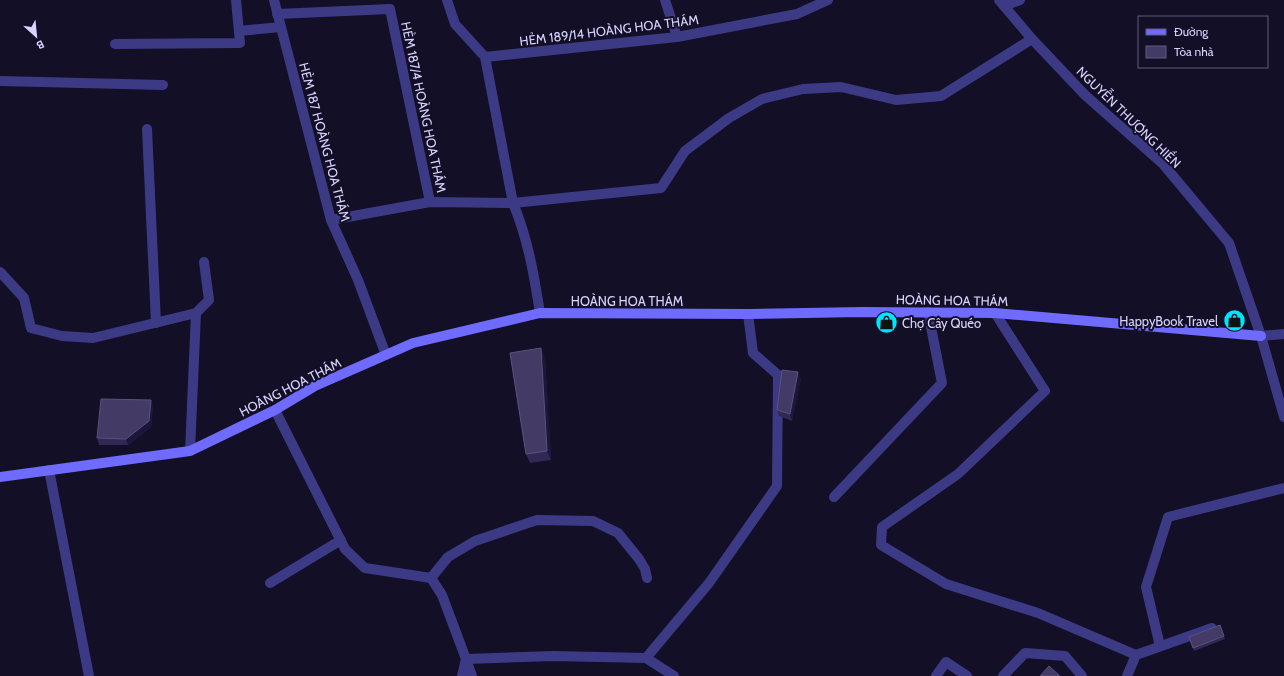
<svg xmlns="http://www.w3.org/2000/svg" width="1284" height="676" font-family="Cabin,sans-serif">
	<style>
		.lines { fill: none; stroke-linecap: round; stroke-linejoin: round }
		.lane { stroke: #3d3a85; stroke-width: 10 }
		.street { stroke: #3d3a85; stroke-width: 10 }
		.secondary { stroke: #6f6bff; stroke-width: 10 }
		.wall { fill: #312854 }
		.shaded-wall { fill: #1d163a }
		.building { fill: #433a66; stroke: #5a527e }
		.labels { text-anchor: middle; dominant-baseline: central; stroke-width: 4; stroke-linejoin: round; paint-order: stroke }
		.street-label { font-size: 13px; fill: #d9d4ff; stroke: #130f26 }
		.poi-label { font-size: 13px; fill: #d9d4ff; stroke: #130f26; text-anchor: end }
	</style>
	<rect width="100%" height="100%" fill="#130f26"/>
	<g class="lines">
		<g class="lane">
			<polyline points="274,0 331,220 358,280 386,355"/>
			<path d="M447 0 455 24 485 57 513 203C528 239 534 275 540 313"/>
			<polyline points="665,0 677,37"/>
			<polyline points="1004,6 1020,0"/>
			<polyline points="277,14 390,9 430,202"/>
			<polyline points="239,31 281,27"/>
			<polyline points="115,44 240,43 236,0"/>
			<polyline points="485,57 677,37 797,14 828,0"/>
			<polyline points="0,81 163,85"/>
			<polyline points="147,129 156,323"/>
			<polyline points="331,220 430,202 513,203 661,188 685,151 729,118 762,99 803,89 841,87 896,100 941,96 1032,39"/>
			<polyline points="0,272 24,298 31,328 62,336 93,338 196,313 190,451"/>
			<polyline points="196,313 209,300 204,262"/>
			<polyline points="995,313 1045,391 958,474 882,527 881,545 946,584 1038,613 1136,655"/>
			<polyline points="49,470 89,676"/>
			<polyline points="834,497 942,383 928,312"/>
			<polyline points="431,578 448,557 475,541 537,520 593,521 618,533 639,559 645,569 647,578"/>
			<polyline points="270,583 341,540"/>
			<polyline points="1160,646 1146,587 1168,517 1284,488"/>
			<polyline points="466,659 553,656 646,658"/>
			<polyline points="466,659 472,676"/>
			<polyline points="462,676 466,659"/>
			<polyline points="674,676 646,658 709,583 777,486 778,375 753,353 748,314"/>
			<polyline points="936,676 946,662 967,676"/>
			<polyline points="1003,676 1025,653 1065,656 1082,676"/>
			<polyline points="1127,676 1136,655 1212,628"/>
		</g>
		<g class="street">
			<polyline points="999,0 1032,39 1085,95 1163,164 1229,243 1261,336 1284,417"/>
			<polyline points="1261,336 1284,334"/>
			<polyline points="275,410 345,549 365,568 431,578 442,595 466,659"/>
		</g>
		<polyline class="secondary" points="0,477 190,451 275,410 315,386 413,343 540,313 748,314 862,312 995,313 1261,336"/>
	</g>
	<g class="wall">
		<polygon points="545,358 551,460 530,463 526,454"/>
		<polygon points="801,378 792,421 779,416 777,410"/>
		<polygon points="153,406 151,427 128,445 99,445 97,438"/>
		<polygon points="1220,625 1225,639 1194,651 1189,637"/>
	</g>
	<g class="shaded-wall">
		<polygon points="541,348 545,358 551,460 547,451"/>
		<polygon points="798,372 801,378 792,421 790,414"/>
		<polygon points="151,400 153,406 151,427 128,445 126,439"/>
	</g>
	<g class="building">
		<polygon points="541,348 547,451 526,454 510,353"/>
		<polygon points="782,370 798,372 790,414 777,410"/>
		<polygon points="101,399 151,400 149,421 126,439 97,438"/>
		<polygon points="1220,625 1224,636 1193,648 1189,637"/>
		<polygon points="1049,666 1060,676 1040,676"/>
	</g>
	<defs>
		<symbol id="shop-disc" viewBox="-11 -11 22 22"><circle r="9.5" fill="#00e5ff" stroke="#130f26"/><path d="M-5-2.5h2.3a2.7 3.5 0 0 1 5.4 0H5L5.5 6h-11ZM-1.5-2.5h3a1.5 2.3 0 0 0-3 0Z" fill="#111"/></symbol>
	</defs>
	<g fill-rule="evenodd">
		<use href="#shop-disc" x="1222" y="308" width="25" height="25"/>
		<use href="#shop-disc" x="874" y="310" width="25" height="25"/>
	</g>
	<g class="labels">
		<g class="street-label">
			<text transform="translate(609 30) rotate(-7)">HẺM 189/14 HOÀNG HOA THÁM</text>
			<text transform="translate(424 107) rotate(78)">HẺM 187/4 HOÀNG HOA THÁM</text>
			<text transform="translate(1129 117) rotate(44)">NGUYỄN THƯỢNG HIỀN</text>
			<text transform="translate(325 142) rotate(75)">HẺM 187 HOÀNG HOA THÁM</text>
			<text transform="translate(952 300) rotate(1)">HOÀNG HOA THÁM</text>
			<text x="627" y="301">HOÀNG HOA THÁM</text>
			<text transform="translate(290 387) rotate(-27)">HOÀNG HOA THÁM</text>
		</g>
		<g class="poi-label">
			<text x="1218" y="321">HappyBook Travel</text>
			<text x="902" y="323" text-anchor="start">Chợ Cây Quéo</text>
		</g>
	</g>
	<rect x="1138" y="16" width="130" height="52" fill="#130f26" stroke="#625e7d"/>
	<rect x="1146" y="29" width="20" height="6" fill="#6f6bff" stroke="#625e7d"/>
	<text x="1174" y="36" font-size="12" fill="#d9d4ff">Đường</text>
	<rect x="1146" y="46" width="20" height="12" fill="#433a66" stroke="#625e7d"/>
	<text x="1174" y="56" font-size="12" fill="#d9d4ff">Tòa nhà</text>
	<g transform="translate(36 36) rotate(153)" stroke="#130f26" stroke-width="3" paint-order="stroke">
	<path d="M0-3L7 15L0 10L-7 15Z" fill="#d9d4ff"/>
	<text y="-6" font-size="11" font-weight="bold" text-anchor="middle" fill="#d9d4ff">B</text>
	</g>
</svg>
